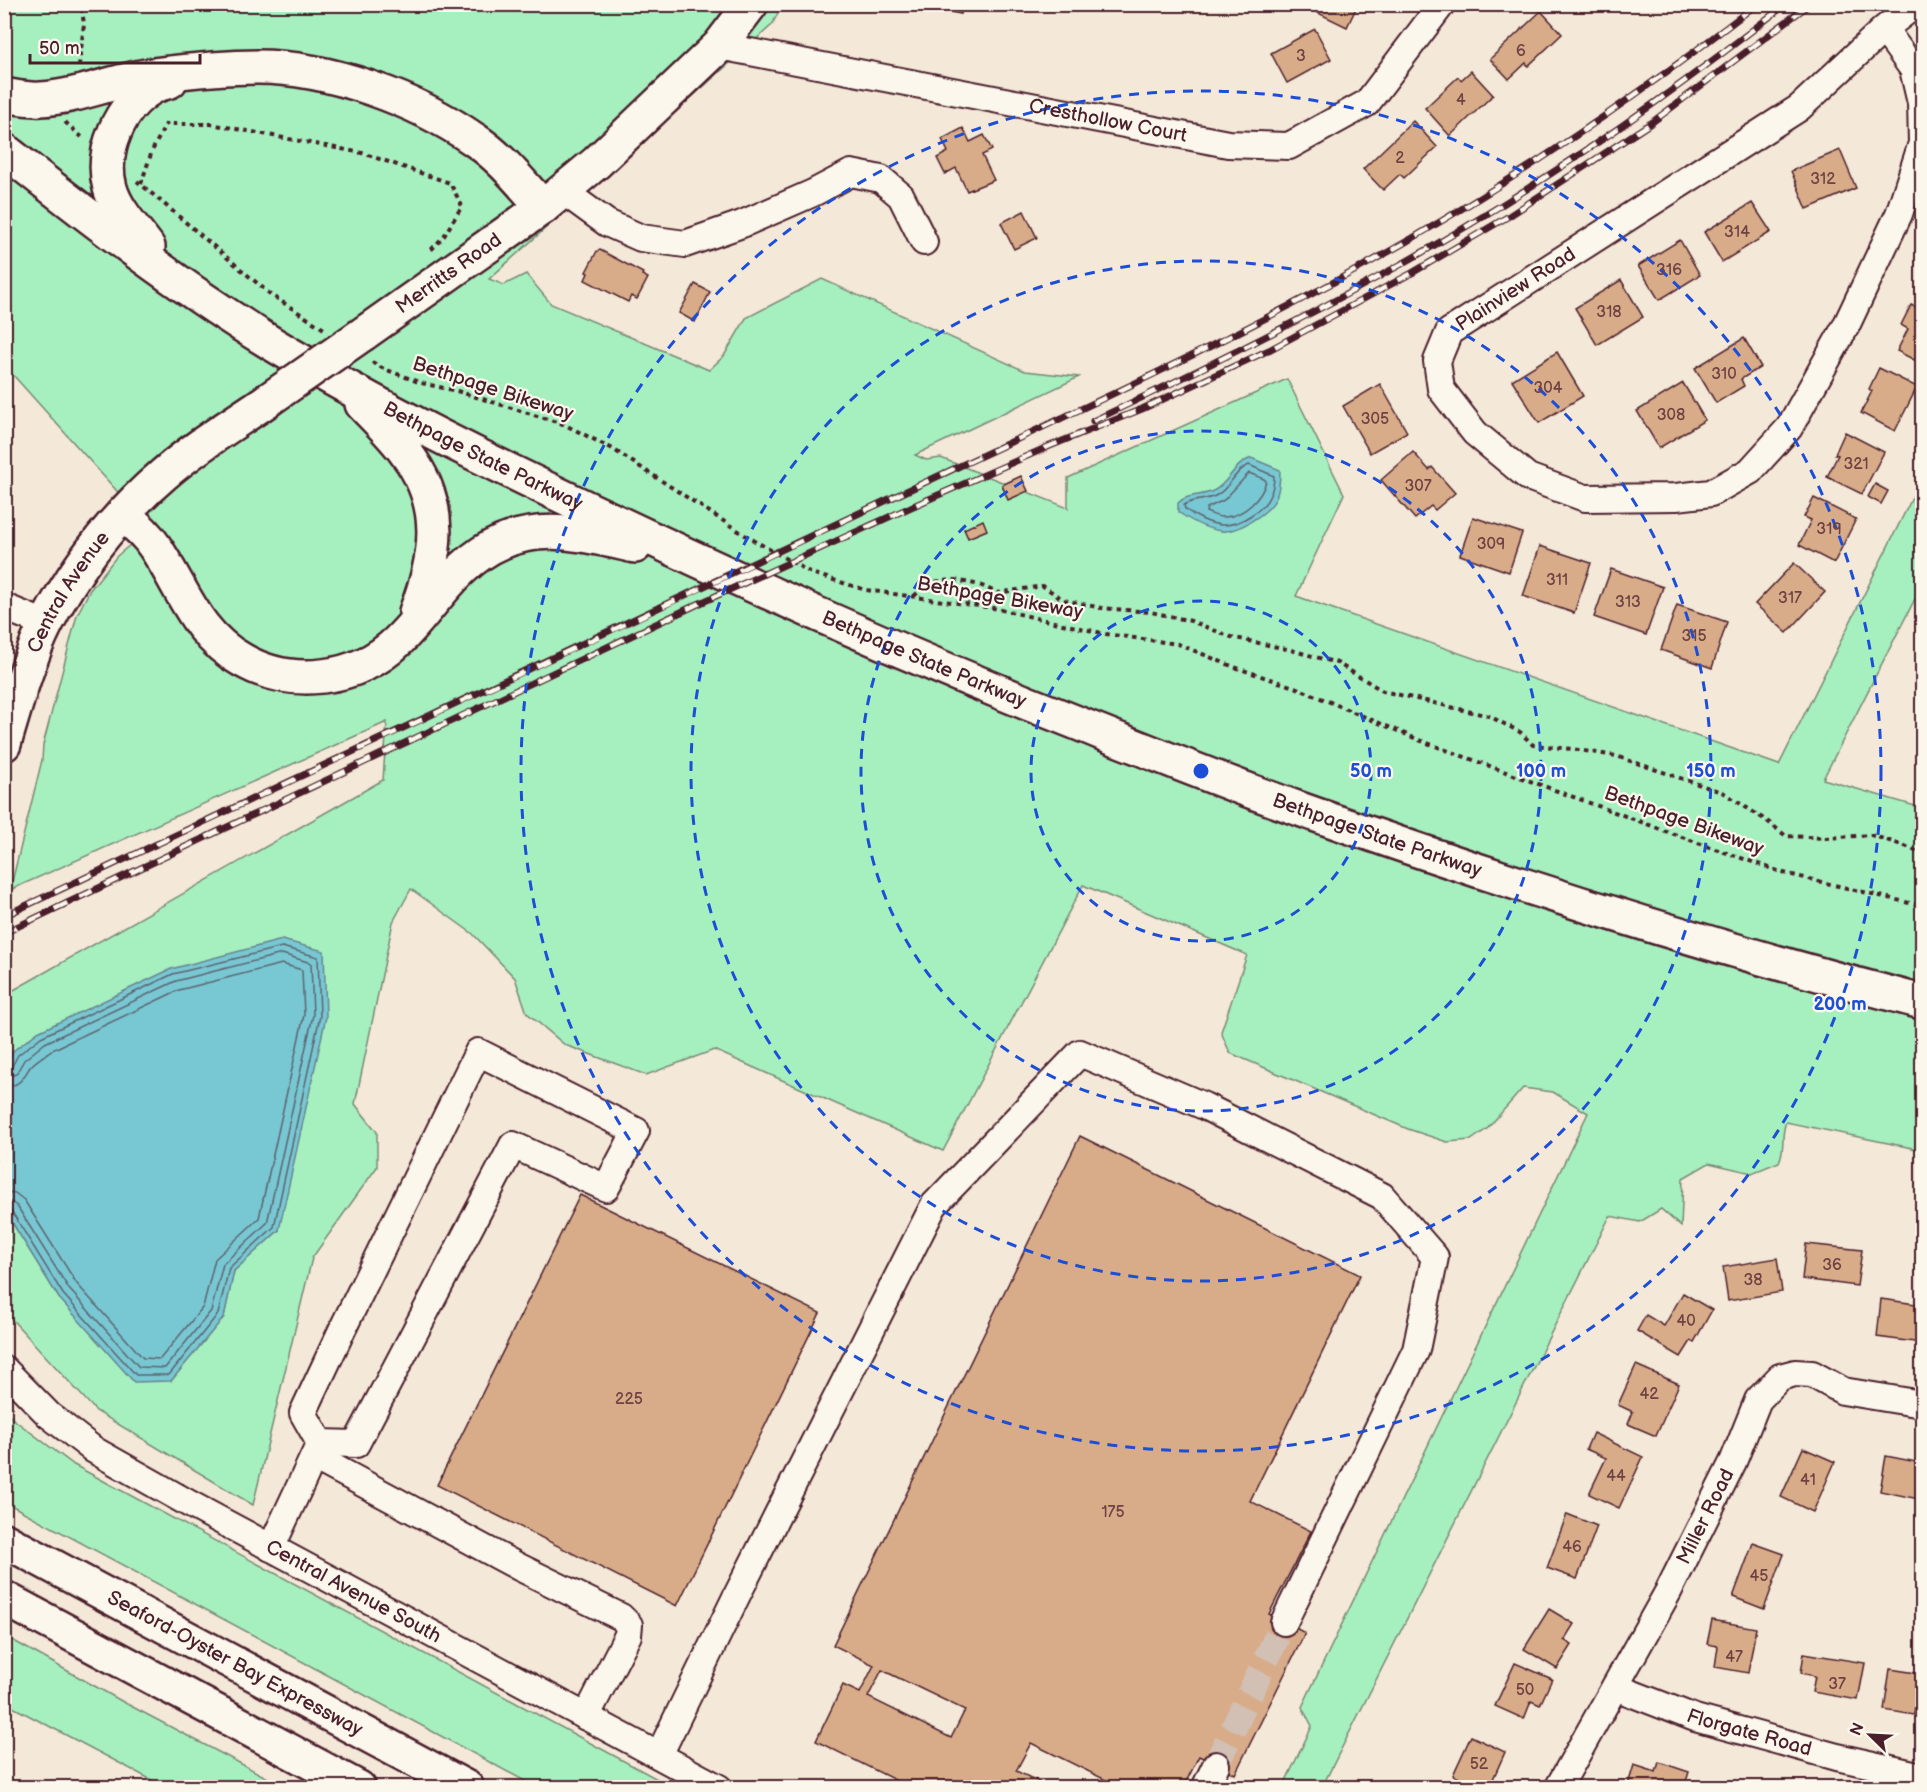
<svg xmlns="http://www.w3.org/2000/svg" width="1927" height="1792" font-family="'Balsamiq Sans',sans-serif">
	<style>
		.green { fill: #a6f0bf; stroke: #788875; stroke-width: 1.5 }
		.water { fill: #78c8d3; stroke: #668490; stroke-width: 1.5 }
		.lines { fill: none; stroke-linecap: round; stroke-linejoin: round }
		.shore { stroke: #5c636e; stroke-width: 1.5 }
		.building { fill: #d8ac89; stroke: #4a1f2b; stroke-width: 1.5; fill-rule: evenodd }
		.minor-tunnel { stroke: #d2c0b5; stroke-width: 26; stroke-dasharray: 26 13; stroke-linecap: butt }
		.minor-casing { stroke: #4a1f2b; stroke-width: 30 }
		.major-casing { stroke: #4a1f2b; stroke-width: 38 }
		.highway-casing { stroke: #4a1f2b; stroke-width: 38 }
		.path { stroke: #4a1f2b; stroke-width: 4; stroke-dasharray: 4.5 4.5; stroke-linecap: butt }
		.minor { stroke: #fbf7ec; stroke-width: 26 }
		.major { stroke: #fbf7ec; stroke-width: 33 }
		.highway { stroke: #fbf7ec; stroke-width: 33 }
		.rail-casing { stroke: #4a1f2b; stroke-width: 7 }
		.rail { stroke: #fbf7ec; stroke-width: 4.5; stroke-dasharray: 14; stroke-linecap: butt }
		.major-bridge-casing { stroke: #4a1f2b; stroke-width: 38; stroke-linecap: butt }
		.major-bridge { stroke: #fbf7ec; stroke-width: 33 }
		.ring { fill: none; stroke: #1d4ed8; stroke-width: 3; stroke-dasharray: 10 8 }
		.labels { text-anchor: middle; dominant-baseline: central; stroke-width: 4.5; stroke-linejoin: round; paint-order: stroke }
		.number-label { font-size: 16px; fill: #6e4242 }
		.street-label { font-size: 20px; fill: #4a1f2b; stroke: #fbf7ec }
		.centre { fill: #1d4ed8; stroke: #fbf7ec; stroke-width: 3 }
		.ring-label { font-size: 18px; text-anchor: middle; font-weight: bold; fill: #1d4ed8; stroke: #fbf7ec; stroke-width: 4.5; stroke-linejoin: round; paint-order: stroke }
	</style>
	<rect width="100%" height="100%" fill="#f4e8d8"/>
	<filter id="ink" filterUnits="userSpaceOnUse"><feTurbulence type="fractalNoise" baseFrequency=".0167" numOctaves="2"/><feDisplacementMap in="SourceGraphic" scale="12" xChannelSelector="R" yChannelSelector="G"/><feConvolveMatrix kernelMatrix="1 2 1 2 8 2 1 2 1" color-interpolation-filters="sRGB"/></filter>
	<g filter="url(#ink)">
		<g class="green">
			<path d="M4 5H782L772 25 489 279 504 285 526 274 551 304 709 370 724 356 746 318 822 279 1025 371 1079 377 915 455 926 460 941 458 1068 508V478L1287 379 1344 494 1296 596 1779 765 1922 478V585L1823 779 1922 808V1150L1786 1122C1780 1137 1786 1146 1779 1162L1752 1173 1709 1163 1683 1178 1681 1227 1661 1209 1640 1222 1610 1216 1322 1787H1283L1312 1726 1302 1707 1588 1113 1553 1092 1523 1088 1487 1129 1471 1140 1447 1142 1408 1129 1230 1053 1221 1032 1247 955 1083 885 943 1151 714 1050 646 1075 565 1045 527 1013 515 978 473 934 411 889 393 922 355 1104 377 1132V1167L312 1258 253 1505 96 1411 5 1312V1211L59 1298 171 1381 224 1317 234 1271 279 1230 13 1051 5 1070V995L383 780 387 722 10 890 42 760 43 745 77 615 90 590 117 556 150 528 5 366Z"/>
			<polygon points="4,1410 13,1419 74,1465 672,1787 536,1787 5,1502"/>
			<polygon points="5,1636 125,1703 285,1787 165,1787 5,1703"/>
		</g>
		<g class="water">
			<path d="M1251 458 1280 470C1280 479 1279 490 1276 498 1269 513 1237 533 1221 531 1205 529 1191 521 1178 512V503C1188 493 1203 497 1215 490 1230 481 1233 465 1251 458Z"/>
			<polygon points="282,940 324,951 326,1017 279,1230 234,1271 224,1317 171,1381 134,1382 59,1298 5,1211 5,1070 13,1051 38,1032 171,969"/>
		</g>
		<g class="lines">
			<g class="shore">
				<path d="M1249 465 1274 476C1274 482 1273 489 1270 495 1265 509 1240 525 1224 525 1211 525 1195 517 1185 509L1184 505C1193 499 1207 501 1217 495 1230 488 1235 470 1249 465Z"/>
				<path d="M1249 473 1264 479 1266 481C1262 498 1244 516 1225 517 1219 518 1212 514 1206 512L1207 508 1224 500Z"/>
				<polyline points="4,1070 11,1068 18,1055 41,1037 173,974 282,947 318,957 320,1016 274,1227 229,1268 218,1314 169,1375 136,1375 63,1294 12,1212 4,1209"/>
				<polyline points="4,1078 16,1074 24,1060 45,1043 176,981 282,954 311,963 313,1015 267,1223 223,1264 211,1311 165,1368 139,1367 69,1289 17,1206 11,1202 4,1201"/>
				<path d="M4 1087C20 1086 23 1078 30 1067 35 1061 44 1056 50 1051L179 990 282 964 302 970 304 1015 259 1218 215 1259 203 1307 160 1359 143 1358 77 1284 24 1200 15 1193 4 1192"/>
			</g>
		</g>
		<g class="building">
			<polygon points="920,4 963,4 961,14 920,6"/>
			<polygon points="1317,4 1358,4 1347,27 1314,11"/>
			<polygon points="1541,11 1562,34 1528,66 1526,63 1509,79 1490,59"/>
			<polygon points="1315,29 1331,59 1287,83 1271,53"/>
			<polygon points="1471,71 1493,95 1450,136 1425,108 1458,77 1461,80"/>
			<polygon points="1413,121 1437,147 1404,178 1400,174 1383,190 1363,169"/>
			<polygon points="963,128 970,142 984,135 992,150 982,155 994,180 967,191 956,168 945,174 937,158 948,152 942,139"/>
			<polygon points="1840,150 1856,188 1807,209 1791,171"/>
			<polygon points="1752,203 1771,232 1722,262 1704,232"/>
			<polygon points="1024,211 1037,238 1014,249 1001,223"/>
			<polygon points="1680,240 1700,275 1659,300 1638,266"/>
			<polygon points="600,250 643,273 642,275 648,278 637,299 631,296 628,302 585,280 588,273 586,272 597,251"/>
			<polygon points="1621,280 1643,317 1597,345 1575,308"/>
			<polygon points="695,284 710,292 695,322 679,313"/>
			<polygon points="1911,305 1922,310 1922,364 1897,351 1908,329 1901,325"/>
			<polygon points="1744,338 1761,367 1741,379 1744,386 1716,403 1695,368"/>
			<polygon points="1557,352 1583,396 1539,423 1512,380"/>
			<polygon points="1879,368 1917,387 1895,431 1861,413 1872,391 1869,389"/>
			<polygon points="1683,383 1705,420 1659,448 1637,411"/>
			<polygon points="1380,384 1407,432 1370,453 1343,406"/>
			<polygon points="1845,432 1884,452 1862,494 1827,477 1838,455 1835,454"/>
			<polygon points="1413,452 1429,470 1432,467 1455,493 1435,510 1431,506 1415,519 1381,480"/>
			<polygon points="1021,476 1028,491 1008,500 1002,485"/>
			<polygon points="1875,484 1888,491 1881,504 1868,497"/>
			<polygon points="1814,498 1856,519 1834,563 1799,545 1811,520 1804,517"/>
			<polygon points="1473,517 1522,533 1509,572 1460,555"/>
			<polygon points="983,520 987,530 968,538 964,529"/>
			<polygon points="1540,546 1591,563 1574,613 1523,596"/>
			<polygon points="1794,563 1825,592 1787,633 1755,604"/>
			<polygon points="1611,569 1663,587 1646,635 1594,617"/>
			<polygon points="1677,605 1727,622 1712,668 1661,650"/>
			<path d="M1080 1136 1360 1275 1250 1501 1311 1531 1269 1614 1305 1633 1235 1774 1199 1756 1183 1788H1122L1031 1743 1016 1771 1052 1788H911L816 1741 843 1685 860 1693 874 1665 833 1645ZM882 1670 965 1710 951 1738 868 1697Z"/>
			<polygon points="580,1195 820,1313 677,1606 437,1485"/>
			<polygon points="1806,1244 1862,1250 1857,1286 1802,1279"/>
			<polygon points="1777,1258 1782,1292 1728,1301 1723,1267"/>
			<polygon points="1683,1293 1712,1310 1694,1342 1691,1341 1681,1357 1637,1331 1646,1315 1664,1326"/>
			<polygon points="1881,1299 1922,1305 1922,1343 1877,1337"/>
			<polygon points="1636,1365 1679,1384 1656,1436 1628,1424 1633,1412 1618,1405"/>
			<polygon points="1593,1433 1643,1457 1619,1508 1589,1494 1606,1458 1586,1449"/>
			<polygon points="1803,1448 1835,1462 1813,1512 1781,1497"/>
			<polygon points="1886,1456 1922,1463 1922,1510 1917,1509 1919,1499 1880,1491"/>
			<polygon points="1567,1514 1597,1526 1577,1579 1547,1568"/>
			<polygon points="1753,1543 1784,1554 1764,1609 1733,1597"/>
			<polygon points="1549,1609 1574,1624 1564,1640 1572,1645 1557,1669 1524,1649"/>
			<polygon points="1712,1620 1756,1628 1748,1673 1715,1667 1718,1646 1707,1644"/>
			<polygon points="1804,1653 1865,1663 1858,1700 1812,1692 1815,1676 1801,1673"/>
			<polygon points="1515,1663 1552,1679 1540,1705 1531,1701 1524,1719 1495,1706"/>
			<polygon points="1890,1669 1922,1674 1922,1709 1915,1707 1914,1715 1884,1710"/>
			<polygon points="1471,1736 1505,1752 1489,1788 1479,1788 1453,1775"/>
			<polygon points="1659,1762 1689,1772 1684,1788 1627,1788 1634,1765 1656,1772"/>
		</g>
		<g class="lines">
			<polyline class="minor-tunnel" points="1216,1765 1284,1622"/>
			<defs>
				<g id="minor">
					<path id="s1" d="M1884 29 1913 69 1921 103 1922 143 1899 214 1846 326 1789 428 1750 471 1711 493 1676 497 1585 498 1528 477 1475 433 1441 389 1437 361 1449 332 1799 108 1884 29 1916 4"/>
					<path id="s2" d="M719 46 1228 144 1289 146 1367 103 1442 4"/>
					<polyline points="563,191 607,223 641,238 685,244 742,224 813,193 851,173 881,179 901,196 924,242"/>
					<polyline points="4,607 46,624"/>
					<polygon points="478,1052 636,1131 606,1188 513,1145 356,1444 320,1443 303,1413 342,1330"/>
					<path id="s3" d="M4 1369 49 1415 94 1450 188 1503 719 1788"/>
					<polyline points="314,1457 519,1567 621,1617 629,1625 628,1635 586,1717"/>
					<polyline points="271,1548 320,1443"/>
					<path id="s4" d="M1615 1687 1695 1718 1837 1757 1922 1776"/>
					<polyline points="659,1755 736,1597 934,1205 1080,1053 1204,1106 1382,1196 1435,1257 1416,1350 1284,1622"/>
					<polyline points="1205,1788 1216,1765"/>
					<path id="s5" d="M1558 1788 1668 1592 1733 1462 1758 1400 1780 1377 1795 1373 1812 1374 1843 1391 1922 1404"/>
				</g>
				<g id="major">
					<path id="s6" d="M363 334 543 207 596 163 719 46 751 4"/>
					<path id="s7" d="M4 744C16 704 27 662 46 624 75 568 116 515 164 474 196 446 233 424 268 400"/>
				</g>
				<g id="highway">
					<path d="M4 95C16 97 29 100 41 99 79 97 115 80 152 75 186 71 223 67 257 67 329 67 416 99 475 140 501 157 522 184 543 207"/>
					<path id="s8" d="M4 150C90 218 178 286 271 343 380 409 494 464 610 519 747 584 886 646 1027 703 1116 738 1204 775 1294 807 1501 881 1710 947 1922 1002"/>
					<path d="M148 247C135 229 116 210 110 188 100 152 119 106 153 87 158 84 164 83 170 81"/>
					<path d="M362 404C377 420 394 436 406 453 445 504 438 555 416 612"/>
					<path d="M123 515C135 524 147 534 155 547 183 588 195 634 242 660 290 688 357 681 398 641 432 608 456 561 502 542 546 523 591 536 635 546"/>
					<path id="s9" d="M4 1540 467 1788"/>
					<polyline points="4,1598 359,1788"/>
				</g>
			</defs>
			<use href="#minor" class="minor-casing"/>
			<use href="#major" class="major-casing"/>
			<use href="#highway" class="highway-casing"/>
			<g class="path">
				<polyline points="79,66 84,24 81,4"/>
				<polyline points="65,122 84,139"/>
				<polyline points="137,181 270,294 324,329"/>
				<polyline points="141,184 152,151 166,124 211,124 362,153 450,183 462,206 444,236 431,250"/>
				<polyline points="372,362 382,368 421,383 457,391 563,424 611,448 748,537 811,573 866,590 993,608 1106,634 1178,644 1234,667 1297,688 1419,740 1701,844 1784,873 1922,906"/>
				<polyline points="914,596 930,582 955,580 980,585 997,593 1043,586 1064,600 1101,608 1151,612 1191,621 1231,637 1291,650 1337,663 1383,691 1489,716 1520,732 1533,745 1572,749 1616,756 1724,793 1767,821 1786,836 1825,838 1871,835 1905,846 1922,854"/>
			</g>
			<use href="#minor" class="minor"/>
			<use href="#major" class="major"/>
			<use href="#highway" class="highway"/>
			<defs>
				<g id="rail">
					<path d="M1093 421C1190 375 1286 328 1380 276 1523 198 1658 105 1786 4"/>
					<path d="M4 916C292 780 581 646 868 509 1051 423 1236 340 1411 239 1532 169 1646 90 1757 4"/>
					<polyline points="4,933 696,605 911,507 1050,446 1142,409 1269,350 1412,273 1509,216 1651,123 1810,4"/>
				</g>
			</defs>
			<use href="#rail" class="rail-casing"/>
			<use href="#rail" class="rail"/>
			<defs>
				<polyline id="major-bridge" points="268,400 363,334"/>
			</defs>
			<use href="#major-bridge" class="major-bridge-casing"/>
			<use href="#major-bridge" class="major-bridge"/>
		</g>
	</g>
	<g class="ring">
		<circle cx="1201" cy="771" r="170"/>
		<circle cx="1201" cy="771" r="340"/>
		<circle cx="1201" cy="771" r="510"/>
		<circle cx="1201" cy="771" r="680"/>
	</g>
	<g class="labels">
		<g class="number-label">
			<text x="1521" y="51">6</text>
			<text x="1301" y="56">3</text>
			<text x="1461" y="100">4</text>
			<text x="1400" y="158">2</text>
			<text x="1823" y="179">312</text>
			<text x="1737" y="232">314</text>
			<text x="1669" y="270">316</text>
			<text x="1609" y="312">318</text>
			<text x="1724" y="374">310</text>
			<text x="1548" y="388">304</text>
			<text x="1671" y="415">308</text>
			<text x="1375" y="419">305</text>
			<text x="1856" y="464">321</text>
			<text x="1418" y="486">307</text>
			<text x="1829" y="529">319</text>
			<text x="1491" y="544">309</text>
			<text x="1557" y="580">311</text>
			<text x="1790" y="598">317</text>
			<text x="1628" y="602">313</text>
			<text x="1694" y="636">315</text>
			<text x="1832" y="1265">36</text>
			<text x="1753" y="1280">38</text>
			<text x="1686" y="1321">40</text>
			<text x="1649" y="1394">42</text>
			<text x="629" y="1399">225</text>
			<text x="1616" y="1476">44</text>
			<text x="1808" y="1480">41</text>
			<text x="1113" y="1512">175</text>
			<text x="1572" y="1547">46</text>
			<text x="1759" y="1576">45</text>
			<text x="1734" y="1657">47</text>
			<text x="1837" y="1684">37</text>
			<text x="1525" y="1690">50</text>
			<text x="1479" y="1764">52</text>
		</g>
		<g class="street-label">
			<text stroke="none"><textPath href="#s2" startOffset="396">Cresthollow Court</textPath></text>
			<text stroke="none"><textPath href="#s6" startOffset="105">Merritts Road</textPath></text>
			<text stroke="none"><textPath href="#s1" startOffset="993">Plainview Road</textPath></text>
			<text transform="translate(493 389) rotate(18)">Bethpage Bikeway</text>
			<text stroke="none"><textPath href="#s8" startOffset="570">Bethpage State Parkway</textPath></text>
			<text stroke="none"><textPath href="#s7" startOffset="166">Central Avenue</textPath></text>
			<text transform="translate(1000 598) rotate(10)">Bethpage Bikeway</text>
			<text stroke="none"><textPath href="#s8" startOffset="1056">Bethpage State Parkway</textPath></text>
			<text transform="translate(1684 821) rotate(20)">Bethpage Bikeway</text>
			<text stroke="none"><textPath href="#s8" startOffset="1542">Bethpage State Parkway</textPath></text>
			<text stroke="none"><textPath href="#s5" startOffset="309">Miller Road</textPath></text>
			<text stroke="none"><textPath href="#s3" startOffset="417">Central Avenue South</textPath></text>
			<text stroke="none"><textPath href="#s9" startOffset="262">Seaford-Oyster Bay Expressway</textPath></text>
			<text stroke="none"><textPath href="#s4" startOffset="142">Florgate Road</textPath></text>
		</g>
	</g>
	<circle cx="1201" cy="771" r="9" class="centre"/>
	<g class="ring-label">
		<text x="1371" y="777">50 m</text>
		<text x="1541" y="777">100 m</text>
		<text x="1711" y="777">150 m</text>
		<text x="1840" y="1010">200 m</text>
	</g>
	<rect width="1927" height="1792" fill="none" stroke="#fbf7ec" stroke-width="24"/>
	<rect x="12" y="12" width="1903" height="1768" fill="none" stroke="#4a1f2b" stroke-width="2" filter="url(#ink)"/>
	<g transform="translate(1870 1735) rotate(294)" stroke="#fbf7ec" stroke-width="4.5" paint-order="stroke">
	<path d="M0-4.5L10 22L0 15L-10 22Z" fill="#4a1f2b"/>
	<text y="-9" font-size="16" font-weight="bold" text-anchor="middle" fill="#4a1f2b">N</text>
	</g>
	<path d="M30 54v9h170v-9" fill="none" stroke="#4a1f2b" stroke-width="3"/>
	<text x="39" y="54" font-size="18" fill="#4a1f2b" stroke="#fbf7ec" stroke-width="4.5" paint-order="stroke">50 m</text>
</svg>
